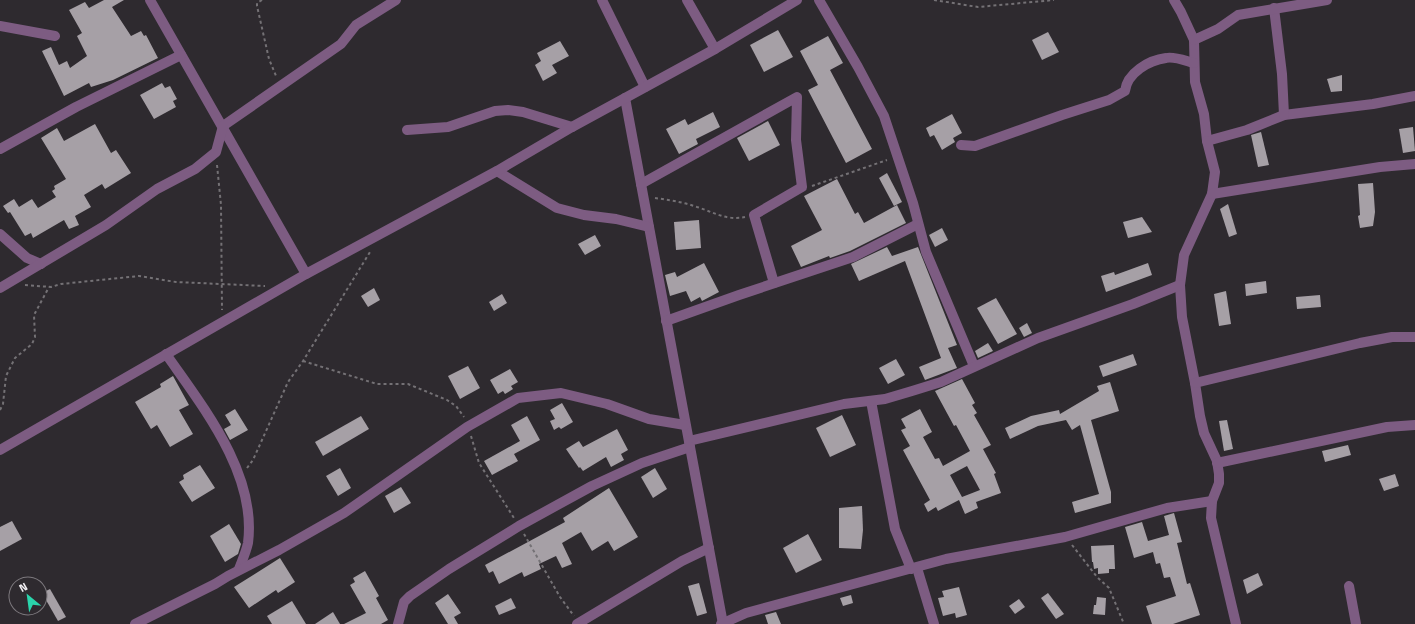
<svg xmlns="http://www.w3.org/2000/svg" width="1415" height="624" font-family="'Titillium Web',sans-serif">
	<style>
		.building { fill: #a6a0a6; fill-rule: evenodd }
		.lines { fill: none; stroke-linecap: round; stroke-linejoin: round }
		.path { stroke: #747175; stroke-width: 2; stroke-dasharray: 3 3; stroke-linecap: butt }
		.minor { stroke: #7d5c82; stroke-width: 10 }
	</style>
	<rect width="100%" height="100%" fill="#2e2a2f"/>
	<g class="building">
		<polygon points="104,0 124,0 112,7 131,36 141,31 144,36 146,35 158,58 113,80 91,87 89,83 64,96 42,51 51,47 59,65 67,61 70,68 87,56 77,36 82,33 69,10 85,2 89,8"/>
		<polygon points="778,30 793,57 764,72 750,45"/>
		<polygon points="1048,32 1059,52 1042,60 1032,40"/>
		<polygon points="828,36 843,63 830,70 872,149 846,163 808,90 818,85 800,51"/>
		<polygon points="560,41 569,56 552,65 557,73 543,81 535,65 541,61 537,53"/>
		<polygon points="1342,75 1342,91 1331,92 1327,79"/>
		<polygon points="162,83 165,88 170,86 177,99 173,101 176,107 154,119 140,95"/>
		<polygon points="713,112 720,127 696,139 698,144 679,154 666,129 685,119 688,125"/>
		<polygon points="952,114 962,133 953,138 955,142 942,150 934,135 930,137 926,128"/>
		<polygon points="768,121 780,145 749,161 737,138"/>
		<polygon points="95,124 111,153 116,150 131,173 105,189 102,184 84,195 91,207 75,216 79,225 69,229 64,220 33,238 31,233 25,236 10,212 8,213 3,206 14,199 19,207 32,199 38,208 56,197 52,191 55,189 54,186 66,179 41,138 57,128 64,141"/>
		<polygon points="1413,127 1415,151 1403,153 1399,129"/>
		<polygon points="1261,132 1269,165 1258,167 1251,135"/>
		<polygon points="887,173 902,202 894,206 879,178"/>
		<polygon points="837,179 855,214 858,212 864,223 897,205 906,223 850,251 830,258 829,256 801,267 791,246 822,230 804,196"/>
		<polygon points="1373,183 1375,212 1373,226 1360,228 1358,216 1360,215 1358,184"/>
		<polygon points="1228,204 1237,234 1229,237 1220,209"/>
		<polygon points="1142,217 1152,232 1128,238 1123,222"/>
		<polygon points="699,220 701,248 676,250 674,222"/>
		<polygon points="942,228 948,240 935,247 929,235"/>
		<polygon points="595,235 601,246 585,255 578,244"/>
		<polygon points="887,247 892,256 918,247 957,345 948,348 957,368 925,380 919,367 941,358 905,261 859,281 851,264"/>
		<polygon points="704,263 719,292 702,301 700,297 691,302 686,291 670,296 665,275 675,272 677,277"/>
		<polygon points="1148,263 1152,275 1106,292 1101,276 1114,272 1115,275"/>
		<polygon points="1266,281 1267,293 1246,296 1245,284"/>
		<polygon points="374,288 380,300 368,307 361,296"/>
		<polygon points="1226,291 1231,324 1219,326 1214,294"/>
		<polygon points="502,294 507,303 494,311 489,302"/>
		<polygon points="1320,295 1321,307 1297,309 1296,297"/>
		<polygon points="996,298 1017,334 998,344 977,308"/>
		<polygon points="1027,323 1032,333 1024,337 1019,328"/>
		<polygon points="988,343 993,351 978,358 975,351"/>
		<polygon points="1133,354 1137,365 1103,377 1099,366"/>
		<polygon points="896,359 905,375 888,384 879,368"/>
		<polygon points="468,366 480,388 460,399 448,376"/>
		<polygon points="510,369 518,382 511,386 513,389 505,394 503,391 498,394 490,380"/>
		<polygon points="173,376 189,405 179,410 193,434 170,447 157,425 151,429 135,402 161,387 160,384"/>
		<path d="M962 379 975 403 972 405 977 413 974 415 991 445 983 449 996 473 994 474 1001 493 976 502 978 508 965 514 959 500 938 511 936 507 928 512 924 504 930 500 903 450 910 446 901 430 906 428 901 419 920 409 932 432 923 437 935 459 939 458 943 466 970 451 956 425 954 426 935 391ZM967 466 980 490 962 497 950 475Z"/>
		<polygon points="1110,382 1119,411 1091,420 1111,492 1111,503 1075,513 1072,502 1099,494 1080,425 1072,430 1066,420 1038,426 1010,439 1005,428 1031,416 1059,410 1060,414 1099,391 1097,386"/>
		<polygon points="562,403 573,422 561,429 559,427 554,430 550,421 555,419 550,410"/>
		<polygon points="235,409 248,430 230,440 224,429 231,425 225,415"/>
		<polygon points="842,415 856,445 830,457 816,428"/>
		<polygon points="361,416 369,429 323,456 315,442"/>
		<polygon points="527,416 540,440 514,454 518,461 492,475 484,461 520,441 511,425"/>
		<polygon points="1227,420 1233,449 1224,451 1219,421"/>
		<polygon points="617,429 628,450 621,454 624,460 611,467 606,457 583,471 580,467 579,468 566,449 579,441 583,447"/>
		<polygon points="1348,445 1351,455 1325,462 1322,451"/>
		<polygon points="200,465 215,488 192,502 179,482 184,479 183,475"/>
		<polygon points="340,468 351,488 338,496 326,476"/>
		<polygon points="655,468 667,489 653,498 641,477"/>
		<polygon points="1395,474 1399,486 1384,491 1379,479"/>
		<polygon points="401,487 411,503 394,513 385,496"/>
		<polygon points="609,488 638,537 614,551 608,541 592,551 581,532 562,543 572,564 562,568 556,556 539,564 541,569 524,577 522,572 499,584 493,571 489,573 485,565 565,522 563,518"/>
		<polygon points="862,506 863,530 861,549 839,548 839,508"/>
		<polygon points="1174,513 1182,542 1177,543 1187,584 1190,583 1200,615 1173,624 1152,624 1146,606 1176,596 1170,577 1164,578 1160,563 1156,564 1153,552 1134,558 1125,527 1142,522 1148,541 1169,535 1164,516"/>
		<polygon points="12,521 22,539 0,551 0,527"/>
		<polygon points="229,524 241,544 238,554 225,562 210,536"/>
		<polygon points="808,534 822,560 796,573 783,548"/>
		<polygon points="1114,545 1115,569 1109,569 1109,573 1098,574 1098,568 1094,569 1093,562 1092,562 1091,546"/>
		<polygon points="280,558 295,582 278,593 276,590 249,608 234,587"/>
		<polygon points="365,571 379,596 376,598 388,620 381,624 344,624 366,613 350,585 355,582 353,578"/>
		<polygon points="1258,573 1263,585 1247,594 1243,580"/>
		<polygon points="699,583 707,613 697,616 688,586"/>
		<polygon points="959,587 967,615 956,618 955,613 943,616 938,598 944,597 942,591"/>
		<polygon points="50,589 66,617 58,621 42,593"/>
		<polygon points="1048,593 1064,614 1056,619 1041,598"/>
		<polygon points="448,594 461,613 454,617 458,624 448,624 435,603"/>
		<polygon points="851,595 853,603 843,606 840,598"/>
		<polygon points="1097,597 1106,598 1105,615 1093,614 1094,605 1096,605"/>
		<polygon points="511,598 516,608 499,615 495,606"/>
		<polygon points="1019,599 1025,607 1015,614 1009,606"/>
		<polygon points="292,601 306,624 272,624 267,616"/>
		<polygon points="333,612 340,624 315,624"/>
		<polygon points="776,612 781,624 768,624 765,615"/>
	</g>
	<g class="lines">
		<g class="path">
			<polyline points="262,0 257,3 257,6 269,59 276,76"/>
			<polyline points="934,0 978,7 1054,0"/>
			<polyline points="217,165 221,205 222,310"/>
			<polyline points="812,186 887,160"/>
			<path d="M655 198C669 200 683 202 697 207 713 212 727 221 745 217"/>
			<polyline points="25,285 51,287 61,284 139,276 176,282 265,286"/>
			<polyline points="303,361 377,384 408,384 447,400 456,406 464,417"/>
			<polyline points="0,410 3,404 6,376 15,358 32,344 35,337 34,315 49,287"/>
			<polyline points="471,436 479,463 514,518"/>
			<polyline points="247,468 253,460 288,382 303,361 370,252"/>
			<polyline points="524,534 560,597 574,616"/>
			<polyline points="1072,545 1097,577 1109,588 1124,624"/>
		</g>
		<g class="minor">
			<polyline points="150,0 306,274"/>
			<polyline points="602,0 645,87"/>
			<polyline points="687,0 715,49"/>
			<polyline points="819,0 858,67 884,116 913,203 926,252 974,366"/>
			<polyline points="1174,0 1181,12 1194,40 1195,82 1204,114 1207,141 1247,130 1284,115 1373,104 1415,96"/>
			<polyline points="1274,8 1282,74 1284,115"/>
			<polyline points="0,26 55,36"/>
			<polyline points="1194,40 1218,29 1238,15 1327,0"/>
			<polyline points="625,98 723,624"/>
			<polyline points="407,130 448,127 495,111 508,110 523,112 572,127"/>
			<polyline points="1207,141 1215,172 1212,194 1184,255 1180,285 1182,317 1195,383 1200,416 1204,433 1217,461 1219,474 1219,483 1212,501 1211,518 1236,624"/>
			<path d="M961 145 975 146 1062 115 1109 100 1125 91C1127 73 1149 60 1166 58 1174 56 1186 61 1194 63"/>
			<polyline points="0,149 76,107 181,55"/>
			<polyline points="497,171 557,208 584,215 616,219 649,227"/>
			<polyline points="641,184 797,97 796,140 802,187 754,215 774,283"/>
			<polyline points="1212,194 1380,167 1415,164"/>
			<polyline points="0,234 27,258 41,264"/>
			<polyline points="0,288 106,225 157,189 195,169 216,152 223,126 341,44 356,25 396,0"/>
			<polyline points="666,321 739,295 853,257 918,224"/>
			<path d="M166 354C203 407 257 474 248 543 246 552 242 561 239 569"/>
			<polyline points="1195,383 1360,343 1392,337 1415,337"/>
			<polyline points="871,401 895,529 911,569"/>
			<polyline points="689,441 844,404 885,399 912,391 941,382 1038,338 1133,304 1180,285"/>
			<polyline points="0,450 306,274 497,171 572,127 715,49 797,0"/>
			<polyline points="1217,463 1387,427 1415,425"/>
			<polyline points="917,568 934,624"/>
			<polyline points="1349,586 1356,624"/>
			<polyline points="135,624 215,584 228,576 279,550 344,513 467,427 518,398 561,393 607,404 649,419 685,425"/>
			<polyline points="398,624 404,602 410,596 449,569 519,526 592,486 642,463 690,447"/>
			<polyline points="577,624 682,561 709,548"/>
			<polyline points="721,624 746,613 946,559 1065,537 1167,508 1212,501"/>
		</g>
	</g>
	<g transform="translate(28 596) rotate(331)"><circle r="19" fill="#2e2a2f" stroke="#7d797e"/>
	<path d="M0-3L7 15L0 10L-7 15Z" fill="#2ad5ac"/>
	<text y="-6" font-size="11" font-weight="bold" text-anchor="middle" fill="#f3f0f4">N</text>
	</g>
</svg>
